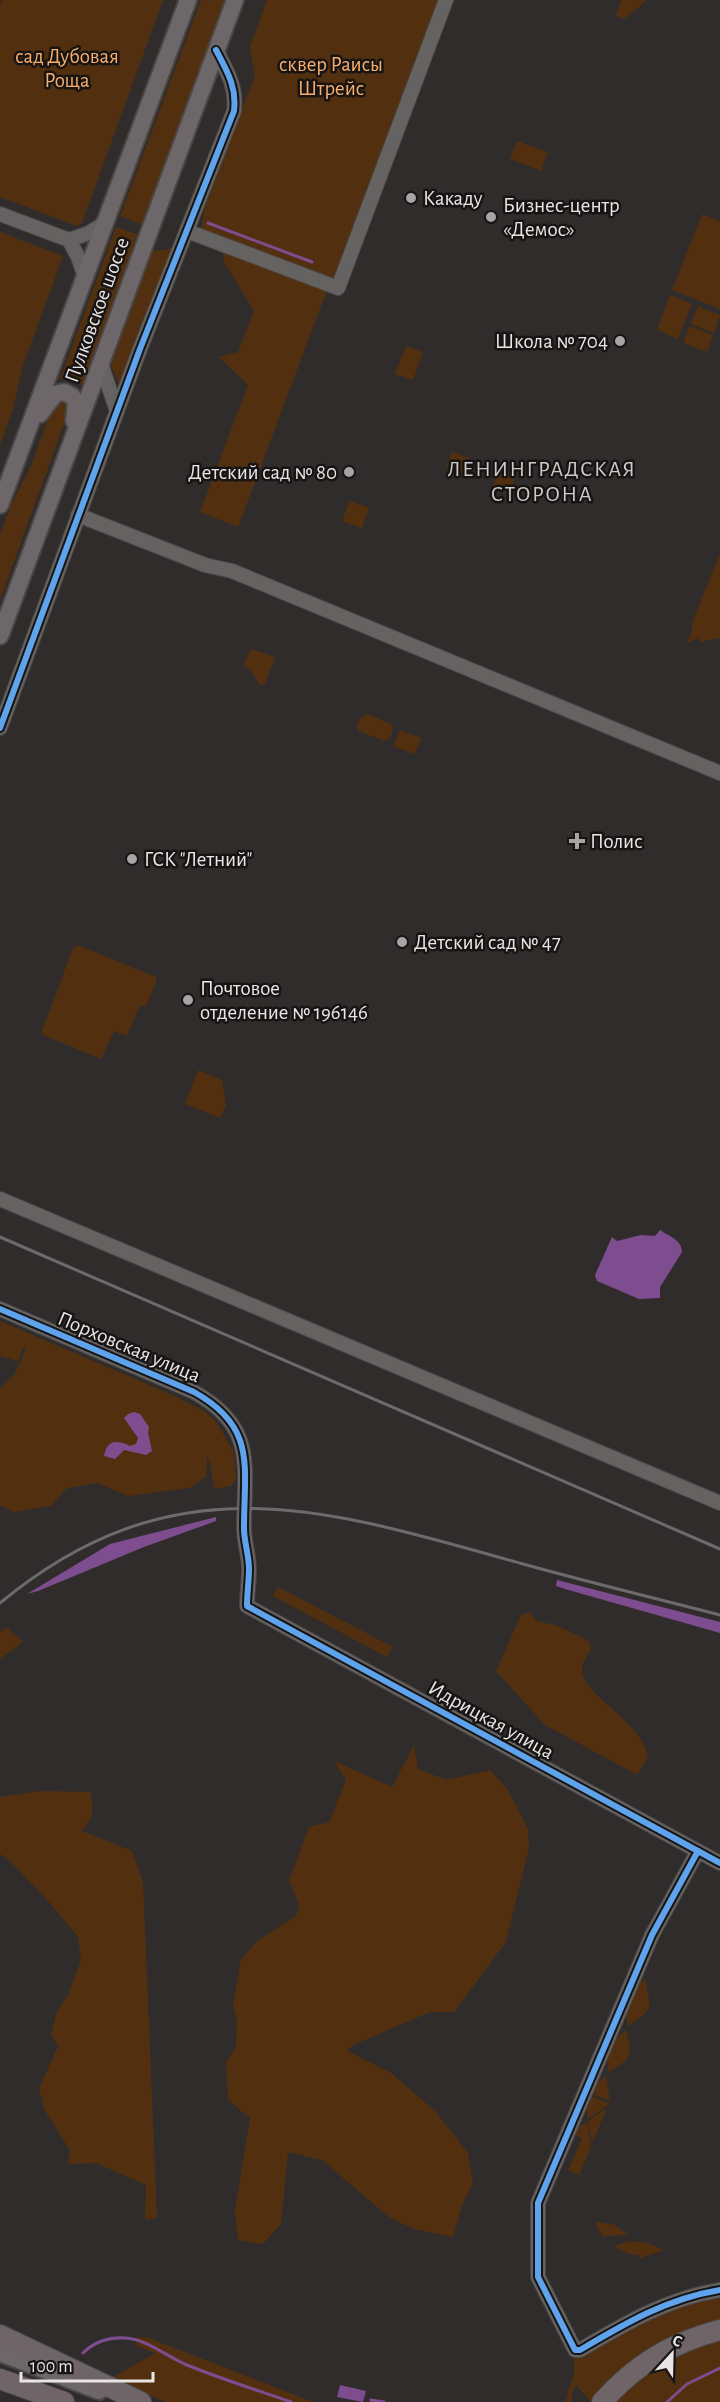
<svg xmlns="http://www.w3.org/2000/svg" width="720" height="2402" font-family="'Alegreya Sans',sans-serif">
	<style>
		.green { fill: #52300f }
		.water { fill: #7e4d8f }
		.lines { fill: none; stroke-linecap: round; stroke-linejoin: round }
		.stream { stroke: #7e4d8f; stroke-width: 3 }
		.minor-casing { stroke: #4a4747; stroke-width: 16 }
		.major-casing { stroke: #4a4747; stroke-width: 20 }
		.highway-casing { stroke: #4a4747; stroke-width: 22 }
		.minor { stroke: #656262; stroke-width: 14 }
		.major { stroke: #6e6769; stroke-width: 16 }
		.highway { stroke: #6f6569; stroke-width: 20 }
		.rail { stroke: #6c6a6a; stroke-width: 3 }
		.cycleway-casing { stroke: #171414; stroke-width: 10 }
		.cycleway { stroke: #60a3ed; stroke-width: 6 }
		.poi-dot { fill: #a9a4a4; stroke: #171414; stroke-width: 2 }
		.labels { text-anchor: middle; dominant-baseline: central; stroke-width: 5; stroke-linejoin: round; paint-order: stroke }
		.park-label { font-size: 21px; fill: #faad68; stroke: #171414 }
		.poi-label { font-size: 21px; fill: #eae5e5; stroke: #171414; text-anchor: start }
		.street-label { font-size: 21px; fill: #eae5e5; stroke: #171414 }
		.neighbourhood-label { font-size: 22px; letter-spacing: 1.5px; fill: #d0c7c8; stroke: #171414 }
	</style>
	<rect width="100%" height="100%" fill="#302c2c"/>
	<g class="green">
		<polygon points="2,0 163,0 82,223 77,226 0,197 0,5"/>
		<polygon points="201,0 226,0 143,225 120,216"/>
		<polygon points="267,0 438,0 339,276 331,281 201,231 204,210 255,75 250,47"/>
		<polygon points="621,0 647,0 624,19 616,16"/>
		<polygon points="517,141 548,152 541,171 510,159"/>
		<polygon points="702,214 720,221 720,309 672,290"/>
		<polygon points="116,227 139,235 83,386 70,380 60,379"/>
		<polygon points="0,232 63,256 21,371 13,409 0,445"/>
		<polygon points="172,248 119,385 111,365 153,249 158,251"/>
		<polygon points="222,250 327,290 238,527 200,512 248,385 219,357 238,352 254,311 224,262"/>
		<polygon points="670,295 692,304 678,339 657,330"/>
		<polygon points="698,306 720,315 714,333 691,324"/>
		<polygon points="690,326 713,335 707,352 683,343"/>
		<polygon points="406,346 423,352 413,380 395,374"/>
		<polygon points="65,400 69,406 68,413 0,600 0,534 12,503 31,466 53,405 55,401"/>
		<polygon points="452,452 469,458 463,473 446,467"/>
		<polygon points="499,471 515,478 509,493 493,486"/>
		<polygon points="350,501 369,508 362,528 342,521"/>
		<polygon points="720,553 720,638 700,642 698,638 687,643 693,628 691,625"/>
		<polygon points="251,649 275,657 264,686 259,684 252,672 243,665"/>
		<polygon points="367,714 391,724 393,729 390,738 385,741 359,731 357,726 361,717"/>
		<polygon points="400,730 421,738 415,754 393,746"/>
		<polygon points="78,945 156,977 156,981 146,1007 140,1005 127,1036 114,1031 101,1059 41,1034 73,948"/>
		<polygon points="198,1070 222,1080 226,1105 220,1118 185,1104"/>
		<path d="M0 1321 175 1396 206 1412 217 1423 234 1453 236 1479 231 1486 215 1489C211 1478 213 1467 207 1457L206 1477 189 1488 128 1496 97 1483 67 1488 51 1506 14 1512 0 1505V1389L15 1374 26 1348H23L18 1361 0 1356Z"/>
		<polygon points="278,1587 393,1647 387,1657 273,1596"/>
		<path d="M529 1612 537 1621 555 1625 588 1640 591 1648C588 1654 583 1662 582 1669 581 1695 640 1719 648 1756L640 1771 636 1774 545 1725 496 1671 521 1615Z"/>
		<polygon points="7,1627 23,1642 0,1659 0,1632"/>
		<polygon points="414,1745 418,1769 447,1780 490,1770 508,1790 528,1829 529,1848 506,1942 454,2012 430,2012 353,2045 347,2051 391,2073 435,2111 468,2153 473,2183 462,2206 453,2237 414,2229 389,2217 322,2160 288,2152 281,2224 263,2244 238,2240 235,2210 250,2118 228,2100 226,2062 236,2047 237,2018 233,2006 241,1960 257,1941 296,1916 299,1904 289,1880 309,1827 329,1822 346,1780 334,1761 392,1787"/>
		<path d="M41 1791 90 1792C95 1809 93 1818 82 1831L132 1851 143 1882 157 2218 145 2220 146 2185 96 2163 68 2164 70 2150 45 2111 39 2089 58 2046 51 2034 57 2012 68 1995 81 1960 78 1937 50 1903 7 1858 0 1854V1797Z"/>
		<path d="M645 1979C651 2010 655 2008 628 2026L626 2016 640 1982Z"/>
		<path d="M626 2030C632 2059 633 2056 608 2073 605 2057 612 2039 626 2030Z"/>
		<polygon points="606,2076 610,2101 592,2094 597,2083"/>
		<polygon points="591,2096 609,2104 588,2119 586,2109"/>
		<polygon points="607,2108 592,2143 588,2121"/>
		<polygon points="587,2122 591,2147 579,2175 568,2171 582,2139 575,2135 578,2128"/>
		<polygon points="598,2222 615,2225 628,2235 603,2236 595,2224"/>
		<polygon points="632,2241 633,2244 634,2241 648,2243 664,2250 640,2258 639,2255 629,2254 613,2246"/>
		<path d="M720 2294V2322C660 2339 633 2356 591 2402L576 2385 572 2393 571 2402H566C569 2383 576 2381 574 2360L581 2353 661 2310Z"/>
		<polygon points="720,2334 720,2402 609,2402 638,2372"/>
		<polygon points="136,2337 149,2338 313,2402 166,2402 110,2379 155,2353 137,2346"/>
	</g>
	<g class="water">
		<path d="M660 1230C670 1237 681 1239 682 1252L660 1287V1298L639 1299 597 1281 595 1275 612 1237 617 1241 641 1235 655 1236Z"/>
		<path d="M134 1412 140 1414 149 1427 148 1433 152 1451 146 1455 124 1450 115 1459 104 1456C107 1439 117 1440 130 1446L136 1444 138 1438 124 1418 128 1414Z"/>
		<polygon points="216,1517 216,1521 144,1547 38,1591 27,1594 110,1544"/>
		<polygon points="557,1580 720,1622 720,1633 565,1589 556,1586"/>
		<polygon points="340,2385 366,2391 363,2402 337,2397"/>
	</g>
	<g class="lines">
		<g class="stream">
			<polyline points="208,223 312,262"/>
			<path d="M83 2353C95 2341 108 2337 125 2338 147 2339 167 2357 187 2365 221 2379 257 2390 291 2402"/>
			<polyline points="371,2400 384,2402"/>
			<polyline points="667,2402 687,2384 720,2368"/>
		</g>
		<defs>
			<g id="minor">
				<polyline points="0,214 69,240 78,257 85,277"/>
				<polyline points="187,231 338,288 446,0"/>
				<polyline points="69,240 89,233 105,223"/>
				<polyline points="101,364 117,411"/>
				<polyline points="78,515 205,565 232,571 720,773"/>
				<path d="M0 728 140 349 234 111C237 87 227 71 216 50"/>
				<polyline points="0,1199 720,1503"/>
				<path d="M0 1309 194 1392C257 1427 244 1466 244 1528 244 1542 249 1555 249 1569 249 1581 247 1593 247 1606L720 1863"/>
				<path d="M698 1851 652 1935 538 2203V2277L575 2350H580C626 2323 666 2299 720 2290"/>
			</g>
			<g id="major">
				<polyline points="40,414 55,394 64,392 72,396 76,402 74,421"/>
				<polyline points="0,505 188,0"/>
				<polyline points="0,636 235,0"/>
				<polyline points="0,2353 99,2391"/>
			</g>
			<g id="highway">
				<polyline points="0,2335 141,2402"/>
				<polyline points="0,2379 64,2402"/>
				<path d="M602 2402C636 2364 671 2343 720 2330"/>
			</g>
		</defs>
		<use href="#minor" class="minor-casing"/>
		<use href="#major" class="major-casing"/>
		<use href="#highway" class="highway-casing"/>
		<use href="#minor" class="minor"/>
		<use href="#major" class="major"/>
		<use href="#highway" class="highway"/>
		<g class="rail">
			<polyline points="0,1237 720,1549"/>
			<path d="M0 1603C175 1458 327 1509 523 1564 588 1582 654 1598 720 1615"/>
		</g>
		<defs>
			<g id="cycleway">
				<path d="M0 728 140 349 234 111C237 87 227 71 216 50"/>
				<path d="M0 1309 194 1392C257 1427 244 1466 244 1528 244 1542 249 1555 249 1569 249 1581 247 1593 247 1606L720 1863"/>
				<path d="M698 1851 652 1935 538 2203V2277L575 2350H580C626 2323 666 2299 720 2290"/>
			</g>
		</defs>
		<use href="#cycleway" class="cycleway-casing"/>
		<use href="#cycleway" class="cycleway"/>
	</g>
	<g class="poi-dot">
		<circle cx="411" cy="198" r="6"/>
		<circle cx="491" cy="217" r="6"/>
		<circle cx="620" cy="341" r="6"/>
		<circle cx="349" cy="472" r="6"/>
		<path d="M574 832h6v6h6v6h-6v6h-6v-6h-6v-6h6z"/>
		<circle cx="132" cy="859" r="6"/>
		<circle cx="402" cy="942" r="6"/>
		<circle cx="188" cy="1000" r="6"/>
	</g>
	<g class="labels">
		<g class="park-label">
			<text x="67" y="56">сад Дубовая<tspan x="67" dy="24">Роща</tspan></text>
			<text x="331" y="64">сквер Раисы<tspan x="331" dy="24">Штрейс</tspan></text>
		</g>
		<g class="poi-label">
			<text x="423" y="198">Какаду</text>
			<text x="503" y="205">Бизнес-центр<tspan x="503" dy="24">«Демос»</tspan></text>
			<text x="608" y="341" text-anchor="end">Школа № 704</text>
			<text x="337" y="472" text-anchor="end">Детский сад № 80</text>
			<text x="590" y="841">Полис</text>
			<text x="144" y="859">ГСК "Летний"</text>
			<text x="414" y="942">Детский сад № 47</text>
			<text x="200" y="988">Почтовое<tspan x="200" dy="24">отделение № 196146</tspan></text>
		</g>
		<g class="street-label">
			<text transform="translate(97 310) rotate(-70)">Пулковское шоссе</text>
			<text transform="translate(129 1347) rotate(23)">Порховская улица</text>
			<text transform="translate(491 1720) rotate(29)">Идрицкая улица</text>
		</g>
		<g class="neighbourhood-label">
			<text x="542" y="469">ЛЕНИНГРАДСКАЯ<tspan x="542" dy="25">СТОРОНА</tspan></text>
		</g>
	</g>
	<g transform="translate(672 2354) rotate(22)" stroke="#171414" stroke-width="4.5" paint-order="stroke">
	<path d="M0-4.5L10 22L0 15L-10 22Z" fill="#eae5e5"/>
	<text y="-9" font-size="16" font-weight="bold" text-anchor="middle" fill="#eae5e5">С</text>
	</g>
	<path d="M21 2372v9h132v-9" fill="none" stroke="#eae5e5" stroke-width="3"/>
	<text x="30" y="2372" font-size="18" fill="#eae5e5" stroke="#171414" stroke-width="4.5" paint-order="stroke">100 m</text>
</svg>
